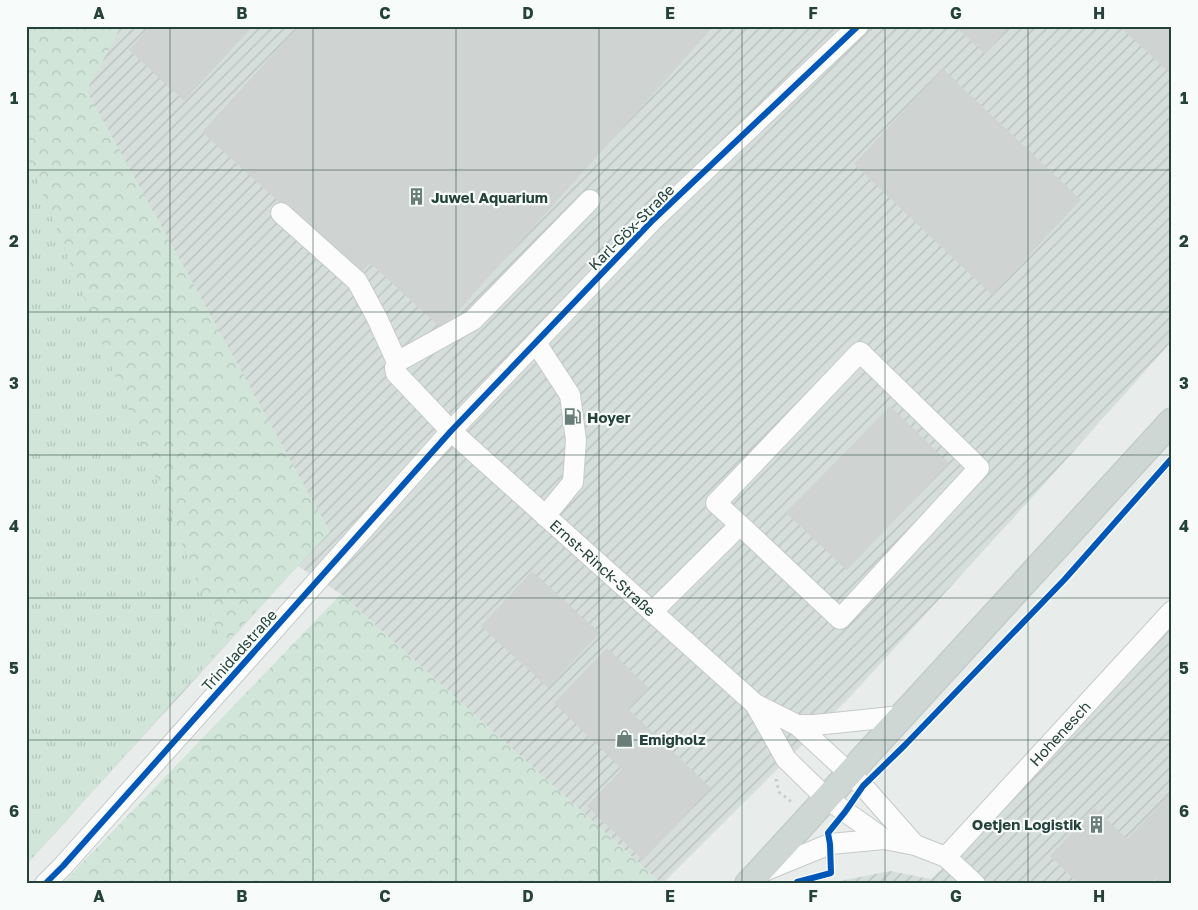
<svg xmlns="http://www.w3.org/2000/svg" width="1198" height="910" font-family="'Golos Text',sans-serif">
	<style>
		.industrial { fill: url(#industrial-furrows) }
		.grass { fill: url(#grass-tufts) }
		.forest { fill: url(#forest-crowns) }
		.building { fill: #cfd4d2 }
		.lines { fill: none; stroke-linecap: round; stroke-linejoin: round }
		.minor-casing { stroke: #c5cac8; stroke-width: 22 }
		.major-casing { stroke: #c3ccc9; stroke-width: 28 }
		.path { stroke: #c3ccca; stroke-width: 3; stroke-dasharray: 2.5 4; stroke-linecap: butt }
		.minor { stroke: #fcfcfc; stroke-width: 20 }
		.major { stroke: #cfd7d5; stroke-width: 25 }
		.cycleway-casing { stroke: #f7fbf9; stroke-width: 9 }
		.cycleway { stroke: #0057b8; stroke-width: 6 }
		.grid { fill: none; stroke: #24423a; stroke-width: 1; stroke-opacity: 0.55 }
		.labels { text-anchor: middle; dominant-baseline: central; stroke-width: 4.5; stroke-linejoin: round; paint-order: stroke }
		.poi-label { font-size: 15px; font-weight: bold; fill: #24423a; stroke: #f7fbf9; text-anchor: start }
		.street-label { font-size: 15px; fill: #24423a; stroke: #f7fbf9 }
		.neatline { fill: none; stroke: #24423a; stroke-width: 2 }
		.grid-label { font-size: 16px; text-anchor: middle; font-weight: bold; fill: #24423a }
	</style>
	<defs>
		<pattern id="industrial-furrows" width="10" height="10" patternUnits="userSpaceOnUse" patternTransform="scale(1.25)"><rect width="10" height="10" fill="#d6dedb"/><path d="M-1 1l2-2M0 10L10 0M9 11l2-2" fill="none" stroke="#b8c0bd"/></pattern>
		<pattern id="grass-tufts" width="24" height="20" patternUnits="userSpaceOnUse" patternTransform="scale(1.25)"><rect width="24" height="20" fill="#d1e6d8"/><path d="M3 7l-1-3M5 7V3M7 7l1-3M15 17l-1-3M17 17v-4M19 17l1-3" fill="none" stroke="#b3c6ba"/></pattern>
		<pattern id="forest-crowns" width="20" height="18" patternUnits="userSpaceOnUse" patternTransform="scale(1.25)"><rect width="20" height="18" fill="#d1e6d8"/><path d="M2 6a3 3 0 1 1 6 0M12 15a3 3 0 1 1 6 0" fill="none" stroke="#b3c6ba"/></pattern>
	</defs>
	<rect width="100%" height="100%" fill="#e8edeb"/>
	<g class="industrial">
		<polygon points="26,26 1172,26 1172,341 1047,481 850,697 662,884 341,594 298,566 26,865"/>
		<polygon points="1172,627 1172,884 836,884 840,881 890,871 931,879 966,847"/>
	</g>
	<polygon class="grass" points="26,152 223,646 26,865"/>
	<g class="forest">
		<polygon points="26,26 121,26 87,91 330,532 223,646 26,152"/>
		<polygon points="341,594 662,884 62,884"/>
	</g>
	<g class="building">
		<polygon points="151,26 253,26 184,101 129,50"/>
		<polygon points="299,26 714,26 442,329 370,263 359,275 202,132"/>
		<polygon points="955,26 1010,26 985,54"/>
		<polygon points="1119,26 1172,26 1172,75"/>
		<polygon points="943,69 1081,200 992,295 854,164"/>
		<polygon points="890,406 949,463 847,570 786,513"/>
		<polygon points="532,571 600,633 548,688 481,626"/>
		<polygon points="607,648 649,688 628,709 711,788 643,860 587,806 622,769 554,703"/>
		<polygon points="1172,792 1172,884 1162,884 1156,878 1150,884 1079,884 1050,856 1095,808 1127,839"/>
	</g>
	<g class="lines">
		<defs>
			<g id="minor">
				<path id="s1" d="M590 200 473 320 397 362 395 368 396 373 451 431 755 704 797 725 863 786 915 845"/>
				<polyline points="281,213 357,281 377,318 397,362"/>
				<polyline points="536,343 570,395 576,440 573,482 545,516"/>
				<polyline points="652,612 740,525 840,619 979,468 860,352 716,503 740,525"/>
				<polyline points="755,704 786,759 826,798 884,839"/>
				<polyline points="797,725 815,725 902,716"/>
				<path id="s2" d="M946 857 1172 611"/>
				<polyline points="759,873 830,844 884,839 915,845 946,857 975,884"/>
				<polyline points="45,884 63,866 451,431 653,220 858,26"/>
			</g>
			<polyline id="major" points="748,884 1172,421"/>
		</defs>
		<use href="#minor" class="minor-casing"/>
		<use href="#major" class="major-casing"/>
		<polyline class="path" points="776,779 779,792 793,803"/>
		<use href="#minor" class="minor"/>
		<use href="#major" class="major"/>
		<defs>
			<g id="cycleway">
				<polyline points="45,884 63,866 451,431 653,220 858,26"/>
				<polyline points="795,884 797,882 831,873 830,844 828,833 845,812 863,786 905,745 1065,579 1172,458"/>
			</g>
		</defs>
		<use href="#cycleway" class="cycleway-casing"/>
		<use href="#cycleway" class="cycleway"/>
	</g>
	<path class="grid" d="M170 26V884M313 26V884M456 26V884M599 26V884M742 26V884M885 26V884M1028 26V884M26 170H1172M26 312H1172M26 455H1172M26 598H1172M26 740H1172"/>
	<defs>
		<symbol id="building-bare" viewBox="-9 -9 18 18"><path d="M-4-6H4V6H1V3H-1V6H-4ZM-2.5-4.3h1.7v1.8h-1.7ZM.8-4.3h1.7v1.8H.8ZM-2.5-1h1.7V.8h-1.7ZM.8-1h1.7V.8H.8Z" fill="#697e78" stroke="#f7fbf9" stroke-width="2.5" paint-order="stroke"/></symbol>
		<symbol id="fuel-bare" viewBox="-9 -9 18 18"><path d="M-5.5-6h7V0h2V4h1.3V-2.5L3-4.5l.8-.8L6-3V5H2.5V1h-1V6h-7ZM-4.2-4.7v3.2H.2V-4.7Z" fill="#697e78" stroke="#f7fbf9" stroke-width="2.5" paint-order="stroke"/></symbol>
		<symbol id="shop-bare" viewBox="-9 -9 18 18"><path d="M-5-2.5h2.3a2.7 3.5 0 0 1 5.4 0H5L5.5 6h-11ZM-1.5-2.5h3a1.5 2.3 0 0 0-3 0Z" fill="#697e78" stroke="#f7fbf9" stroke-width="2.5" paint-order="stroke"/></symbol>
	</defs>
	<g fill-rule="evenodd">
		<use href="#building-bare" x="404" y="184" width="25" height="25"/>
		<use href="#fuel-bare" x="560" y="404" width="25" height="25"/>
		<use href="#shop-bare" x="612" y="726" width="25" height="25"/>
		<use href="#building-bare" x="1084" y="812" width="25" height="25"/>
	</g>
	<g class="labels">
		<g class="poi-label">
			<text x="431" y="197">Juwel Aquarium</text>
			<text x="587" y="417">Hoyer</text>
			<text x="639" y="739">Emigholz</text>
			<text x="1082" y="824" text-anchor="end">Oetjen Logistik</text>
		</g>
		<g class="street-label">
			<text transform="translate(631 227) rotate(-45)">Karl-Göx-Straße</text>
			<text stroke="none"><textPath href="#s1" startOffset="550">Ernst-Rinck-Straße</textPath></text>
			<text transform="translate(239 650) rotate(-48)">Trinidadstraße</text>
			<text stroke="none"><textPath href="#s2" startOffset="168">Hohenesch</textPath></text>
		</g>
	</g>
	<rect width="1198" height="910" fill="none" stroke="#f7fbf9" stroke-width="55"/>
	<rect x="28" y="28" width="1142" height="854" class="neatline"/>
	<g class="grid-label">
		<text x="99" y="19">A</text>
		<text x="242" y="19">B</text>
		<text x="385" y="19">C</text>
		<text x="528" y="19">D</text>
		<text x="670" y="19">E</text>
		<text x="813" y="19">F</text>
		<text x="956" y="19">G</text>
		<text x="1099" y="19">H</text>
		<text x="14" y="104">1</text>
		<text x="1184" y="104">1</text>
		<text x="14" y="247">2</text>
		<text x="1184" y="247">2</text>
		<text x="14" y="389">3</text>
		<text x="1184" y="389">3</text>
		<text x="14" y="532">4</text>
		<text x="1184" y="532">4</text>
		<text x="14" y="674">5</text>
		<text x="1184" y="674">5</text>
		<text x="14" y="817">6</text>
		<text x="1184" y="817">6</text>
		<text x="99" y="902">A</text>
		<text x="242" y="902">B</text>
		<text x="385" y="902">C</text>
		<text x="528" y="902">D</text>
		<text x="670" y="902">E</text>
		<text x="813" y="902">F</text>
		<text x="956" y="902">G</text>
		<text x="1099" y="902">H</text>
	</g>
</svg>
